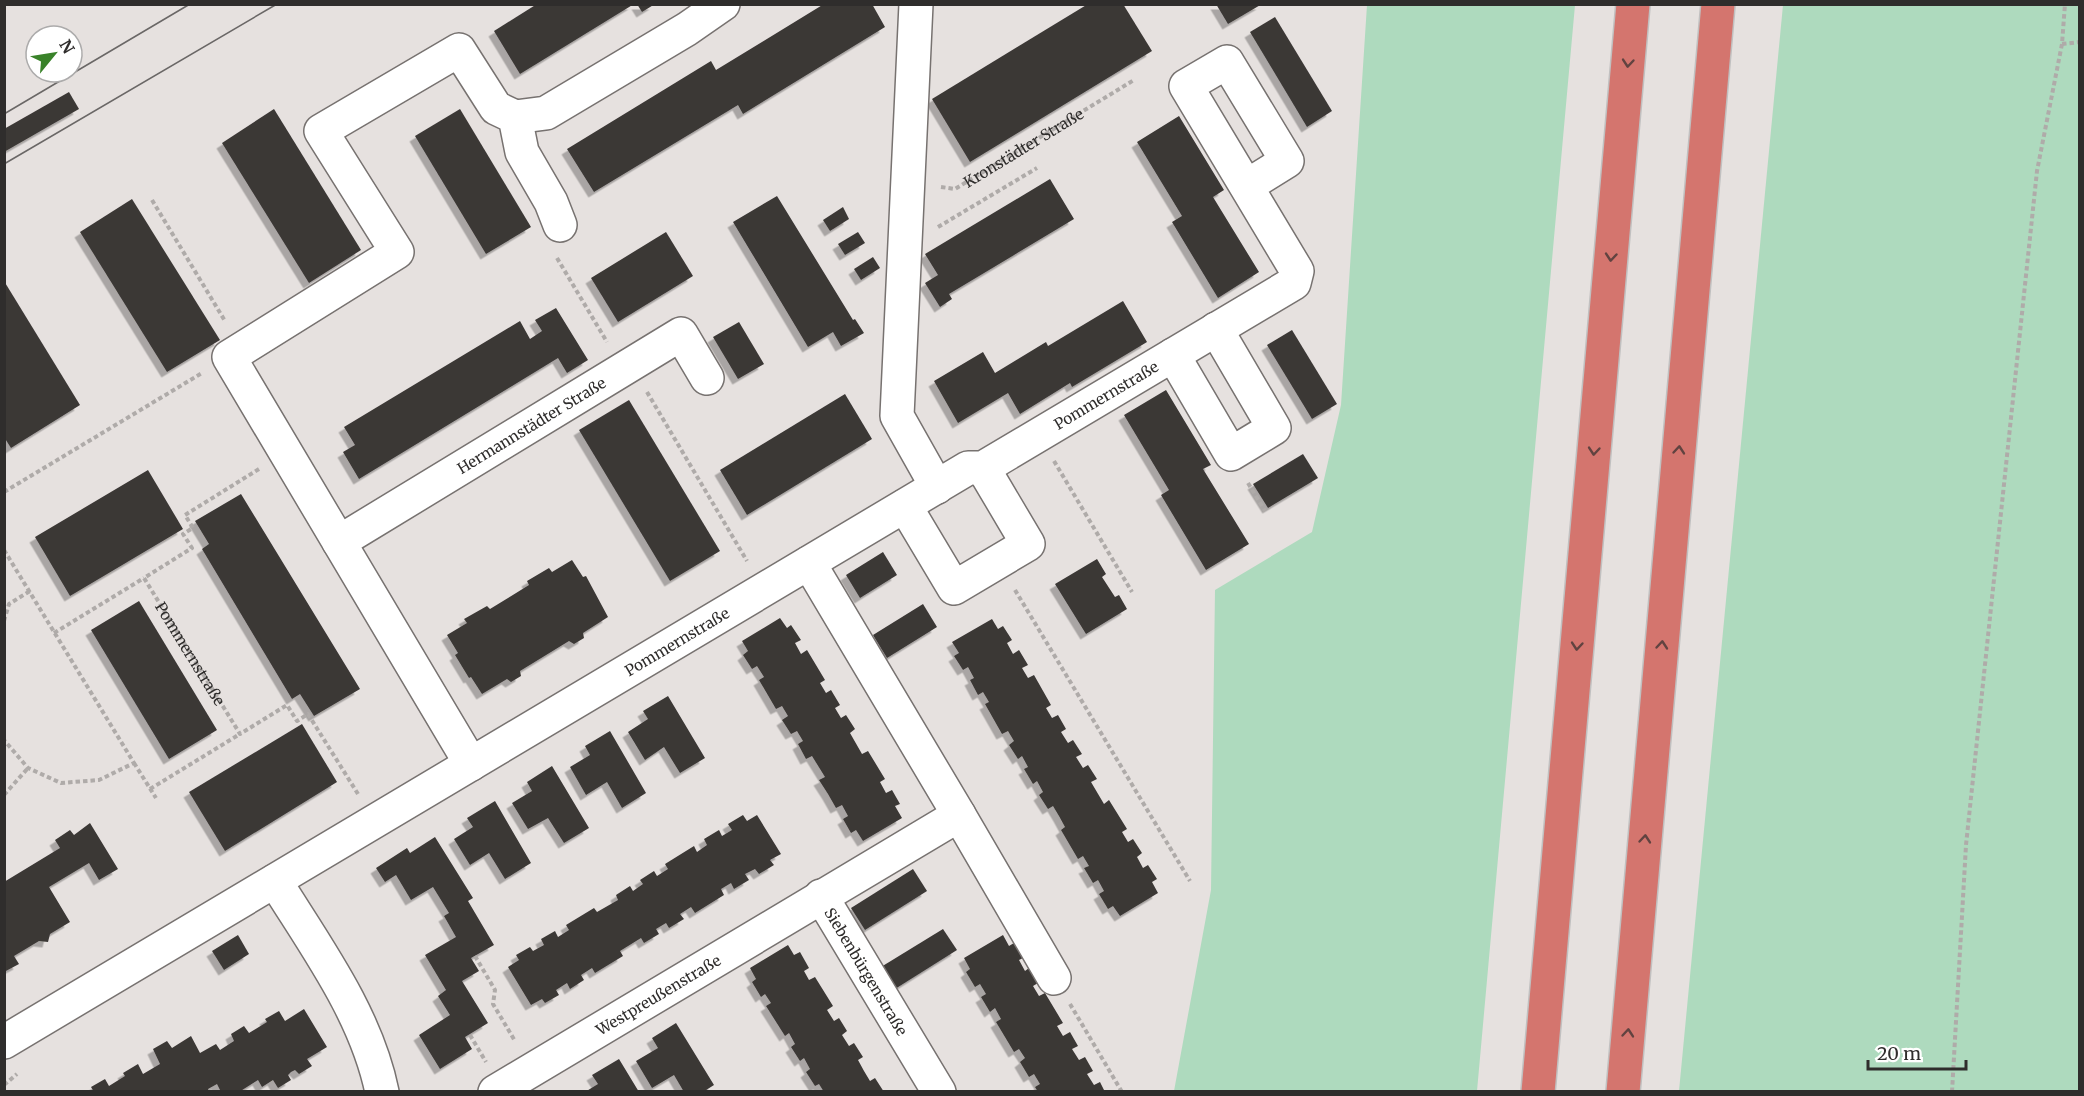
<svg xmlns="http://www.w3.org/2000/svg" width="2084" height="1096" font-family="Merriweather,serif">
	<style>
		.green { fill: #aedabe }
		.building { fill: #3b3735; filter: url(#shadow) }
		.lines { fill: none; stroke-linecap: round; stroke-linejoin: round }
		.minor-casing { stroke: #777270; stroke-width: 36 }
		.highway-casing { stroke: #c1c0c0; stroke-width: 36 }
		.path { stroke: #afaba9; stroke-width: 4; stroke-dasharray: 4.5 3; stroke-linecap: butt }
		.minor { stroke: #fff; stroke-width: 33 }
		.highway { stroke: #d4756e; stroke-width: 33 }
		.tram { stroke: #6a6766; stroke-width: 1.5 }
		.oneway { stroke: #614340 }
		.labels { text-anchor: middle; dominant-baseline: central; stroke-width: 6; stroke-linejoin: round; paint-order: stroke }
		.street-label { font-size: 15px; fill: #2f2d2c; stroke: #fff }
	</style>
	<defs>
		<filter id="shadow"><feDropShadow dx="-5.5" dy="5.5" stdDeviation="0" flood-color="#0004"/></filter>
	</defs>
	<rect width="100%" height="100%" fill="#e6e1df"/>
	<g class="green">
		<polygon points="1367,5 1575,5 1477,1091 1174,1091 1211,890 1215,590 1312,532 1341,405"/>
		<polygon points="1783,5 2079,5 2079,1091 1679,1091"/>
	</g>
	<g class="building">
		<polygon points="537,4 634,4 520,74 494,31"/>
		<polygon points="637,4 655,4 642,12"/>
		<polygon points="824,4 872,4 885,27 743,114 738,105 594,192 567,149 711,61 716,70"/>
		<polygon points="1088,4 1123,4 1152,51 970,162 932,99"/>
		<polygon points="1216,4 1262,4 1228,24"/>
		<polygon points="1275,17 1332,111 1307,127 1250,32"/>
		<polygon points="69,92 79,109 4,152 4,129"/>
		<polygon points="274,109 361,250 309,283 222,143"/>
		<polygon points="460,109 531,227 486,254 415,136"/>
		<polygon points="1179,116 1224,190 1213,197 1259,272 1218,298 1172,222 1182,216 1137,142"/>
		<polygon points="1050,179 1074,219 949,294 952,299 940,307 925,283 938,275 925,254"/>
		<polygon points="777,196 853,320 855,319 864,333 841,346 833,332 808,347 733,222"/>
		<polygon points="132,199 220,340 167,372 80,232"/>
		<polygon points="843,207 849,219 830,231 823,220"/>
		<polygon points="666,232 693,276 618,322 591,278"/>
		<polygon points="858,232 865,243 845,255 838,244"/>
		<polygon points="873,257 880,268 861,280 854,269"/>
		<polygon points="4,281 80,405 11,448 4,437"/>
		<polygon points="1123,301 1147,342 1072,387 1070,383 1020,414 1008,393 958,423 934,381 983,352 995,373 1046,342 1048,346"/>
		<polygon points="556,308 588,360 567,373 558,358 359,479 343,452 355,445 344,427 520,321 530,339 542,331 535,320"/>
		<polygon points="739,322 764,364 738,379 713,337"/>
		<polygon points="1292,330 1337,404 1312,419 1267,345"/>
		<polygon points="1166,390 1211,465 1203,469 1249,544 1206,570 1161,495 1169,490 1124,415"/>
		<polygon points="845,394 872,439 747,515 720,470"/>
		<polygon points="629,400 720,551 670,581 579,430"/>
		<polygon points="1303,454 1318,478 1268,508 1253,484"/>
		<polygon points="148,470 183,529 70,596 35,537"/>
		<polygon points="241,494 360,689 314,716 300,694 292,699 202,549 209,544 195,521"/>
		<polygon points="883,552 897,575 860,598 846,575"/>
		<polygon points="1097,559 1106,574 1102,577 1115,597 1119,595 1127,609 1086,634 1055,584"/>
		<polygon points="572,560 583,577 586,576 608,617 583,633 584,638 574,644 569,641 520,671 521,676 511,682 507,679 482,694 471,677 469,678 455,655 458,653 447,635 467,623 464,619 487,606 490,609 529,585 527,581 549,568 552,572"/>
		<polygon points="139,601 217,730 169,759 91,630"/>
		<polygon points="923,604 937,627 887,658 873,635"/>
		<polygon points="780,618 787,628 791,625 801,640 795,643 801,654 807,650 825,680 820,683 826,693 831,690 840,705 835,708 841,718 846,715 855,729 850,733 862,754 868,751 885,779 880,782 886,793 892,790 900,804 895,806 902,818 863,841 856,830 851,833 843,819 848,816 842,805 836,808 828,794 819,780 825,777 812,756 806,759 798,744 803,741 797,731 791,734 782,720 788,716 782,706 776,709 759,680 764,677 757,666 752,669 743,655 748,651 742,641"/>
		<polygon points="992,619 998,629 1003,626 1012,640 1007,643 1013,654 1019,650 1028,665 1022,668 1028,678 1034,675 1051,705 1046,708 1052,718 1058,715 1066,729 1061,732 1068,743 1073,740 1082,754 1076,757 1083,768 1088,765 1097,779 1091,782 1104,804 1109,800 1127,829 1122,832 1128,842 1133,839 1142,853 1137,857 1143,868 1148,865 1157,879 1152,882 1158,893 1120,916 1113,906 1108,909 1099,894 1104,891 1098,880 1093,883 1084,868 1089,866 1083,856 1078,859 1061,830 1065,827 1059,816 1053,806 1048,809 1039,795 1043,792 1037,781 1033,784 1024,769 1028,767 1022,756 1018,759 1009,745 1014,741 1008,731 1002,734 985,704 989,702 983,692 978,695 970,680 974,678 968,667 963,670 954,656 959,653 952,642"/>
		<polygon points="668,696 705,758 680,773 664,747 645,760 628,732 648,719 643,711"/>
		<polygon points="302,724 337,782 225,851 189,792"/>
		<polygon points="610,731 646,793 622,808 607,782 586,795 570,767 590,755 585,746"/>
		<polygon points="552,766 589,828 564,843 548,818 528,829 512,803 532,791 527,782"/>
		<polygon points="495,801 531,863 505,879 489,853 470,865 454,839 473,827 467,818"/>
		<polygon points="743,815 747,821 757,815 781,854 770,860 774,865 759,874 755,869 745,874 749,880 734,889 731,883 721,889 724,895 695,913 691,907 680,914 684,919 669,928 666,923 656,929 659,934 644,943 641,938 620,951 623,956 595,973 592,968 581,975 584,980 570,989 567,983 556,990 559,995 545,1003 542,999 531,1005 508,967 519,960 516,955 530,947 533,951 544,945 541,939 555,931 558,937 569,930 566,925 594,908 597,912 618,900 616,895 630,886 633,891 643,884 640,880 654,871 657,876 668,869 665,864 694,846 697,852 707,845 704,839 719,830 722,836 732,830 728,824"/>
		<polygon points="90,823 118,869 99,880 89,863 49,887 70,922 50,934 48,942 39,941 14,956 19,964 4,972 4,882 60,848 55,840 70,830 74,835"/>
		<polygon points="435,837 473,898 468,901 494,945 471,958 479,971 462,981 488,1023 465,1037 472,1049 440,1069 419,1035 450,1015 438,996 446,990 425,955 456,937 444,916 449,913 433,887 411,900 396,875 385,882 376,868 407,848 410,853"/>
		<polygon points="913,869 927,891 865,930 851,908"/>
		<polygon points="943,929 957,950 895,989 881,967"/>
		<polygon points="238,935 249,954 224,970 212,951"/>
		<polygon points="1003,935 1009,946 1014,943 1023,958 1019,960 1025,971 1029,968 1038,983 1033,986 1039,996 1045,993 1063,1023 1057,1026 1063,1036 1070,1032 1078,1046 1072,1049 1079,1060 1085,1057 1093,1071 1087,1074 1094,1085 1100,1082 1105,1092 1038,1092 1035,1087 1040,1084 1034,1074 1029,1077 1020,1062 1025,1058 1019,1049 1014,1052 996,1022 1001,1019 995,1008 990,1012 981,997 986,994 980,984 975,987 966,972 970,969 964,958"/>
		<polygon points="788,945 794,955 800,952 809,968 804,971 809,980 815,977 833,1006 827,1010 834,1021 839,1018 847,1031 842,1035 849,1046 854,1043 863,1057 858,1060 864,1071 870,1081 875,1078 884,1092 824,1092 819,1084 815,1086 806,1072 810,1069 804,1058 800,1061 791,1047 795,1044 789,1033 785,1036 766,1006 771,1003 765,994 761,997 752,982 756,979 750,968"/>
		<polygon points="304,1009 327,1047 307,1059 312,1066 299,1074 295,1070 291,1072 288,1075 291,1080 278,1088 273,1080 262,1087 258,1080 239,1092 221,1092 217,1084 208,1089 209,1092 94,1092 91,1087 105,1079 109,1086 125,1076 123,1073 138,1064 143,1074 160,1064 153,1049 167,1041 172,1048 191,1036 200,1053 216,1044 220,1050 234,1041 231,1034 244,1026 249,1033 267,1022 265,1019 279,1011 285,1021"/>
		<polygon points="676,1023 714,1085 703,1092 684,1092 674,1075 652,1088 636,1061 658,1048 652,1038"/>
		<polygon points="619,1059 639,1092 585,1092 598,1084 592,1075"/>
	</g>
	<g class="lines">
		<defs>
			<g id="minor">
				<polyline points="916,4 897,416 937,487"/>
				<polyline points="515,117 546,113 687,29 723,4"/>
				<polyline points="1173,355 1231,454 1274,428 1216,329"/>
				<polyline points="905,506 954,588 1028,544 983,468"/>
				<path id="s3" d="M339 542 681 334 707 378"/>
				<polyline points="471,764 229,357 397,252 321,131 459,50 496,108 515,117 522,152 551,202 560,225"/>
				<polyline points="959,815 1054,978"/>
				<path d="M275 881C316 947 366 1014 382 1092"/>
				<path id="s4" d="M821 896 939 1092"/>
				<path id="s5" d="M4 1042 968 468H983L1294 283 1297 271 1186 86 1227 62 1287 161 1247 186"/>
				<path id="s6" d="M495 1092 959 815 809 563"/>
			</g>
			<g id="highway">
				<polyline points="1538,1092 1633,4"/>
				<polyline points="1623,1092 1718,4"/>
			</g>
		</defs>
		<use href="#minor" class="minor-casing"/>
		<use href="#highway" class="highway-casing"/>
		<g class="path">
			<polyline points="2062,44 2080,42"/>
			<path id="s1" d="M941 187 955 189 1134 80"/>
			<polyline points="152,200 225,321"/>
			<polyline points="938,227 1037,168"/>
			<polyline points="557,258 607,342"/>
			<polyline points="647,392 747,561"/>
			<polyline points="1054,461 1132,592"/>
			<path id="s2" d="M259 469 185 515 193 528 183 534 192 548 144 578 240 734 287 705 297 721 308 714 358 794"/>
			<polyline points="1248,483 1265,511"/>
			<polyline points="4,492 202,373"/>
			<polyline points="4,550 134,763 99,780 61,783 28,768 4,740"/>
			<polyline points="1015,590 1190,881"/>
			<polyline points="4,621 9,604 30,591"/>
			<polyline points="54,633 144,578"/>
			<polyline points="134,763 156,798"/>
			<polyline points="150,789 240,734"/>
			<polyline points="4,795 28,768"/>
			<polyline points="475,956 495,990 493,1004 515,1041"/>
			<polyline points="1070,1004 1122,1092"/>
			<polyline points="470,1035 486,1062"/>
			<polyline points="4,1085 17,1074"/>
			<polyline points="1952,1092 1966,845 2037,171 2062,44 2065,4"/>
		</g>
		<use href="#minor" class="minor"/>
		<use href="#highway" class="highway"/>
		<g class="tram">
			<polyline points="4,114 190,4"/>
			<polyline points="4,164 277,4"/>
		</g>
	</g>
	<defs><path id="oneway-chevron" d="M-2-3.5L2.5 0L-2 3.5" fill="none" stroke-width="1.6" stroke-linecap="round" stroke-linejoin="round" transform="scale(1.5)"/></defs>
	<g class="oneway">
		<use href="#oneway-chevron" transform="translate(1628 63) rotate(95)"/>
		<use href="#oneway-chevron" transform="translate(1611 257) rotate(95)"/>
		<use href="#oneway-chevron" transform="translate(1679 450) rotate(-85)"/>
		<use href="#oneway-chevron" transform="translate(1594 451) rotate(95)"/>
		<use href="#oneway-chevron" transform="translate(1662 645) rotate(-85)"/>
		<use href="#oneway-chevron" transform="translate(1577 646) rotate(95)"/>
		<use href="#oneway-chevron" transform="translate(1645 839) rotate(-85)"/>
		<use href="#oneway-chevron" transform="translate(1628 1033) rotate(-85)"/>
	</g>
	<g class="labels">
		<g class="street-label">
			<text stroke="none"><textPath href="#s1" startOffset="94">Kronstädter Straße</textPath></text>
			<text stroke="none"><textPath href="#s5" startOffset="1280">Pommernstraße</textPath></text>
			<text stroke="none"><textPath href="#s3" startOffset="225">Hermannstädter Straße</textPath></text>
			<text stroke="none"><textPath href="#s5" startOffset="783">Pommernstraße</textPath></text>
			<text stroke="none"><textPath href="#s2" startOffset="276">Pommernstraße</textPath></text>
			<text stroke="none"><textPath href="#s4" startOffset="88">Siebenbürgenstraße</textPath></text>
			<text stroke="none"><textPath href="#s6" startOffset="190">Westpreußenstraße</textPath></text>
		</g>
	</g>
	<rect width="2084" height="1096" fill="none" stroke="#2f2d2c" stroke-width="12"/>
	<g transform="translate(54 54) rotate(60)"><circle r="28" fill="#ffffff" stroke="#acabab" stroke-width="1.5"/>
	<path d="M0-4.5L10 22L0 15L-10 22Z" fill="#398229"/>
	<text y="-9" font-size="16" font-weight="bold" text-anchor="middle" fill="#2f2d2c">N</text>
	</g>
	<path d="M1868 1060v9h98v-9" fill="none" stroke="#2f2d2c" stroke-width="3"/>
	<text x="1877" y="1060" font-size="18" fill="#2f2d2c" stroke="#ffffff" stroke-width="4.5" paint-order="stroke">20 m</text>
</svg>
